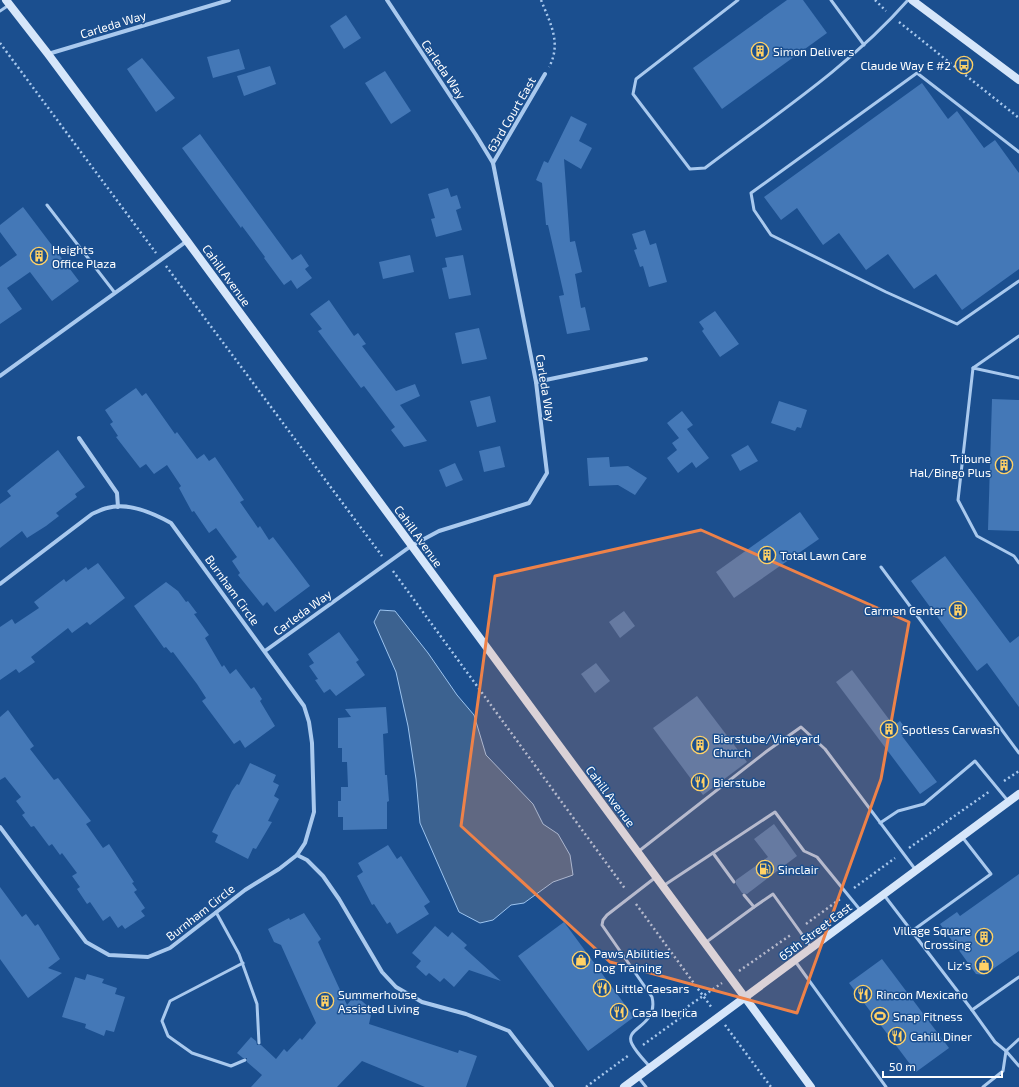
<svg xmlns="http://www.w3.org/2000/svg" width="1019" height="1087" font-family="'Exo 2',sans-serif">
	<style>
		.water { fill: #3c6290; stroke: #9cc4f0 }
		.building { fill: #4478b7 }
		.lines { fill: none; stroke-linecap: round; stroke-linejoin: round }
		.path { stroke: #a9c9ee; stroke-width: 2.5; stroke-dasharray: 2 3; stroke-linecap: butt }
		.lane { stroke: #a9c9ee; stroke-width: 3 }
		.street { stroke: #a9c9ee; stroke-width: 4 }
		.secondary { stroke: #d6e6fa; stroke-width: 8 }
		.marked { fill: #ee8249; fill-opacity: 0.2; stroke: #ee8249; stroke-width: 3; stroke-linejoin: round }
		.labels { text-anchor: middle; dominant-baseline: central; stroke-width: 3; stroke-linejoin: round; paint-order: stroke }
		.street-label { font-size: 12px; fill: #fff; stroke: #1b4f8f }
		.poi-label { font-size: 12px; fill: #fff; stroke: #1b4f8f; text-anchor: start }
	</style>
	<rect width="100%" height="100%" fill="#1b4f8f"/>
	<polygon class="water" points="380,610 395,611 428,653 457,695 474,715 486,755 533,804 543,824 558,834 570,855 573,875 553,882 524,903 511,905 493,920 480,923 459,912 420,823 416,779 408,726 396,672 374,622"/>
	<g class="building">
		<polygon points="787,0 803,0 827,33 722,109 693,68"/>
		<polygon points="346,15 361,38 344,49 330,26"/>
		<polygon points="239,49 245,69 213,78 207,57"/>
		<polygon points="142,58 175,98 156,112 127,69"/>
		<polygon points="270,66 276,84 244,96 237,76"/>
		<polygon points="385,71 411,111 391,124 365,83"/>
		<polygon points="922,83 948,119 957,111 984,148 995,140 1019,173 1019,269 962,310 936,274 914,289 888,254 866,270 839,233 823,245 797,208 781,220 764,197"/>
		<polygon points="571,116 587,124 579,141 592,148 581,169 564,159 570,242 575,241 582,272 575,274 581,308 585,307 590,330 567,334 559,296 564,295 548,225 546,225 542,183 536,180 544,161 548,163"/>
		<polygon points="200,134 292,260 301,254 309,266 305,269 312,278 297,289 291,280 284,285 264,258 265,257 242,226 241,228 182,148"/>
		<polygon points="448,188 451,197 457,195 461,208 456,210 462,230 436,237 431,219 435,218 428,194"/>
		<polygon points="23,207 79,281 52,301 30,272 7,288 22,309 0,324 0,267 17,255 0,232 0,225"/>
		<polygon points="645,230 650,245 656,243 667,282 649,287 643,266 640,267 634,250 637,249 632,234"/>
		<polygon points="410,255 414,272 383,279 379,262"/>
		<polygon points="463,255 471,295 449,299 442,268 447,267 445,258"/>
		<polygon points="329,300 354,336 358,333 366,344 362,346 396,391 415,384 420,396 400,405 427,441 404,447 391,430 395,427 364,386 361,388 318,331 322,329 310,314"/>
		<polygon points="715,311 739,344 720,357 702,331 704,329 699,322"/>
		<polygon points="479,328 487,359 462,364 455,333"/>
		<polygon points="136,388 142,396 146,393 175,434 177,432 197,459 204,454 209,461 215,457 244,500 240,502 258,528 260,526 269,540 273,537 310,586 275,612 267,602 263,606 238,575 240,573 232,561 237,557 216,528 209,533 194,511 192,512 179,488 181,486 167,465 154,474 146,464 140,468 116,437 118,436 110,424 113,422 105,410"/>
		<polygon points="490,396 496,422 477,427 470,401"/>
		<polygon points="992,399 1019,400 1019,531 988,530"/>
		<polygon points="779,401 807,410 801,428 797,427 795,431 771,423"/>
		<polygon points="682,411 693,425 687,429 709,458 696,468 692,462 678,473 667,458 677,450 672,443 679,438 667,423"/>
		<polygon points="748,445 758,461 740,471 731,455"/>
		<polygon points="500,446 505,467 484,472 479,451"/>
		<polygon points="58,450 85,487 75,494 77,497 56,513 59,516 46,526 27,538 22,531 0,548 0,504 11,496 7,491"/>
		<polygon points="609,457 610,467 628,466 647,478 635,495 618,485 589,486 587,458"/>
		<polygon points="455,463 463,480 446,487 439,470"/>
		<polygon points="800,512 819,539 734,598 716,572"/>
		<polygon points="945,556 1010,643 1019,636 1019,707 987,663 977,671 911,581"/>
		<polygon points="98,563 125,598 90,625 87,622 72,633 68,628 31,657 35,662 19,673 16,669 0,680 0,627 12,619 15,624 39,608 34,602 64,579 66,582 86,567 88,570"/>
		<polygon points="166,582 178,591 186,602 188,601 197,613 194,614 209,635 205,638 222,667 224,665 230,674 236,669 251,689 254,687 262,699 260,701 275,726 245,748 240,740 234,744 202,701 206,698 197,684 173,652 171,653 166,647 164,648 134,606"/>
		<polygon points="624,611 635,626 620,638 609,622"/>
		<polygon points="339,632 359,660 356,662 365,675 336,696 330,689 324,693 315,680 318,679 309,666 314,663 308,654"/>
		<polygon points="596,663 610,681 595,693 581,674"/>
		<polygon points="852,670 894,726 900,721 908,732 902,736 937,782 920,794 836,682"/>
		<polygon points="697,696 747,762 703,795 653,728"/>
		<polygon points="386,707 388,733 383,734 385,775 387,775 389,801 387,802 387,829 343,830 343,817 338,817 338,801 341,801 341,787 348,787 347,762 342,762 342,748 338,748 338,718 351,717 345,709"/>
		<polygon points="8,710 34,746 30,749 54,780 58,778 91,821 86,824 103,848 109,844 134,882 132,883 137,890 134,892 145,908 141,911 145,916 125,929 122,925 118,928 110,916 103,921 90,902 87,904 77,889 80,887 72,876 77,873 62,853 60,855 52,844 49,846 34,826 31,827 22,815 25,813 16,801 21,797 5,777 0,780 0,717"/>
		<polygon points="250,763 276,775 273,782 279,785 274,796 279,799 268,821 272,822 256,849 253,848 248,859 215,842 218,835 212,832 232,791 237,784 239,785"/>
		<polygon points="774,824 797,856 747,894 742,893 736,884 736,880 768,857 754,839"/>
		<polygon points="388,845 397,859 401,856 430,902 424,906 429,914 397,934 390,922 387,924 374,904 372,905 357,876 363,872 358,863"/>
		<polygon points="1019,874 1019,951 984,975 976,974 940,924 957,912 960,916"/>
		<polygon points="0,887 22,917 26,914 35,926 38,924 60,959 48,968 62,973 28,998 0,959"/>
		<polygon points="304,913 321,939 318,942 347,1005 355,995 371,1009 368,1012 371,1015 369,1024 458,1053 459,1050 477,1056 466,1087 425,1087 362,1061 337,1087 251,1087 262,1075 247,1062 247,1058 243,1058 237,1053 251,1037 256,1041 257,1045 261,1045 276,1059 284,1049 287,1052 300,1038 302,1040 316,1023 281,945 274,942 268,929 289,918 290,920"/>
		<polygon points="564,922 634,1017 588,1051 518,956"/>
		<polygon points="435,926 448,937 452,932 467,945 464,948 501,981 469,970 454,987 444,978 440,982 429,973 426,976 416,967 421,961 412,953"/>
		<polygon points="882,959 949,1048 916,1072 849,983"/>
		<polygon points="87,974 104,979 102,983 117,988 115,994 125,997 114,1032 106,1030 104,1036 85,1028 86,1024 62,1017 75,977 85,980"/>
	</g>
	<g class="lines">
		<g class="path">
			<path d="M541 0C550 23 562 43 549 67"/>
			<polyline points="875,0 886,11"/>
			<polyline points="899,22 1019,118"/>
			<polyline points="0,43 156,253"/>
			<polyline points="166,266 382,556"/>
			<polyline points="393,571 626,890"/>
			<polyline points="1004,781 1019,771"/>
			<polyline points="909,848 990,791"/>
			<polyline points="854,888 895,858"/>
			<polyline points="636,904 712,1008"/>
			<polyline points="806,924 840,899"/>
			<polyline points="739,971 792,934"/>
			<polyline points="725,1025 771,1087"/>
			<polyline points="643,1045 680,1018 687,1007 722,983"/>
			<polyline points="586,1087 629,1055"/>
		</g>
		<g class="lane">
			<path d="M738 0 636 79 633 94 690 169 705 168C775 115 850 66 908 0"/>
			<polyline points="831,0 864,45"/>
			<polyline points="0,11 9,5"/>
			<polyline points="1019,152 917,73 751,193 754,210 771,235 886,292 957,324 1019,281"/>
			<polyline points="47,205 115,293"/>
			<polyline points="973,368 1019,336"/>
			<polyline points="1019,378 973,368 958,500 977,536 1014,556 1019,563"/>
			<polyline points="881,567 1019,753"/>
			<polyline points="880,823 898,811 924,804 975,761 1008,801"/>
			<polyline points="639,851 767,751 801,727 825,749 915,869"/>
			<polyline points="713,853 734,882"/>
			<polyline points="663,886 775,812 804,851 817,857 861,911"/>
			<polyline points="884,895 972,1010 995,1042 1006,1051 1019,1066"/>
			<polyline points="754,907 773,894 811,947"/>
			<polyline points="216,912 239,954 257,1004 259,1043"/>
			<polyline points="912,931 991,874 963,838"/>
			<polyline points="705,943 754,907 744,895"/>
			<polyline points="795,961 886,1087"/>
			<polyline points="243,963 170,1001 162,1021 168,1036 192,1053 231,1066 245,1060"/>
			<polyline points="972,1010 1019,977"/>
			<path d="M650 1067C644 1060 636 1052 632 1044 623 1027 659 1027 652 997L602 925 603 920 607 915 656 877"/>
			<polyline points="638,1077 646,1087"/>
			<polyline points="983,1087 1003,1071 1006,1051 1019,1039"/>
		</g>
		<g class="street">
			<polyline points="48,54 229,0"/>
			<polyline points="493,163 545,74"/>
			<polyline points="0,376 187,241"/>
			<polyline points="536,382 646,359"/>
			<polyline points="79,438 117,493 118,507"/>
			<path d="M0 584 92 514C97 512 102 509 107 508 128 502 153 513 171 523L304 706 309 722 312 743 314 812 305 843 297 855 279 869 245 890 170 948 148 957 109 955 86 942 0 827"/>
			<polyline points="265,651 411,546 439,531 529,503 547,473 536,382 493,163 476,135 387,0"/>
			<polyline points="297,855 307,860 323,876 339,899 382,972 396,987 422,1002 466,1014 509,1031 552,1087"/>
		</g>
		<g class="secondary">
			<polyline points="6,0 48,54 187,241 811,1087"/>
			<polyline points="912,0 1019,80"/>
			<polyline points="624,1087 1019,794"/>
		</g>
	</g>
	<path class="marked" d="M701 530 909 622 881 779 797 1013 610 962 461 826 495 576Z"/>
	<defs>
		<symbol id="building-ring" viewBox="-11 -11 22 22"><circle r="9.5" fill="#1b4f8f" stroke="#ffd166" stroke-width="1.5"/><path d="M-4-6H4V6H1V3H-1V6H-4ZM-2.5-4.3h1.7v1.8h-1.7ZM.8-4.3h1.7v1.8H.8ZM-2.5-1h1.7V.8h-1.7ZM.8-1h1.7V.8H.8Z" fill="#ffd166"/></symbol>
		<symbol id="bus-ring" viewBox="-11 -11 22 22"><circle r="9.5" fill="#1b4f8f" stroke="#ffd166" stroke-width="1.5"/><path d="M-5-6H5V4H4V6H2V4H-2V6H-4V4H-5ZM-3.5-4V0h7V-4ZM-3.5 1.2v1.5H-2V1.2ZM2 1.2v1.5H3.5V1.2Z" fill="#ffd166"/></symbol>
		<symbol id="restaurant-ring" viewBox="-11 -11 22 22"><circle r="9.5" fill="#1b4f8f" stroke="#ffd166" stroke-width="1.5"/><path d="M-5-6h1v4h1v-4h1v4h1v-4h1v5L-1.5 .5V6h-2V.5L-5-1ZM5-6V6H3V1.5H1.5Q1.5-4 5-6Z" fill="#ffd166"/></symbol>
		<symbol id="fuel-ring" viewBox="-11 -11 22 22"><circle r="9.5" fill="#1b4f8f" stroke="#ffd166" stroke-width="1.5"/><path d="M-5.5-6h7V0h2V4h1.3V-2.5L3-4.5l.8-.8L6-3V5H2.5V1h-1V6h-7ZM-4.2-4.7v3.2H.2V-4.7Z" fill="#ffd166"/></symbol>
		<symbol id="shop-ring" viewBox="-11 -11 22 22"><circle r="9.5" fill="#1b4f8f" stroke="#ffd166" stroke-width="1.5"/><path d="M-5-2.5h2.3a2.7 3.5 0 0 1 5.4 0H5L5.5 6h-11ZM-1.5-2.5h3a1.5 2.3 0 0 0-3 0Z" fill="#ffd166"/></symbol>
		<symbol id="stadium-ring" viewBox="-11 -11 22 22"><circle r="9.5" fill="#1b4f8f" stroke="#ffd166" stroke-width="1.5"/><path d="M0-5a6.5 5 0 1 0 0 10a6.5 5 0 1 0 0-10ZM-3.5-1.8h7v3.6h-7Z" fill="#ffd166"/></symbol>
	</defs>
	<g fill-rule="evenodd">
		<use href="#building-ring" x="750" y="41" width="20" height="20"/>
		<use href="#bus-ring" x="954" y="55" width="20" height="20"/>
		<use href="#building-ring" x="29" y="246" width="20" height="20"/>
		<use href="#building-ring" x="994" y="455" width="20" height="20"/>
		<use href="#building-ring" x="757" y="545" width="20" height="20"/>
		<use href="#building-ring" x="948" y="600" width="20" height="20"/>
		<use href="#building-ring" x="879" y="719" width="20" height="20"/>
		<use href="#building-ring" x="690" y="735" width="20" height="20"/>
		<use href="#restaurant-ring" x="690" y="772" width="20" height="20"/>
		<use href="#fuel-ring" x="755" y="859" width="20" height="20"/>
		<use href="#building-ring" x="974" y="927" width="20" height="20"/>
		<use href="#shop-ring" x="571" y="950" width="20" height="20"/>
		<use href="#shop-ring" x="974" y="955" width="20" height="20"/>
		<use href="#restaurant-ring" x="592" y="978" width="20" height="20"/>
		<use href="#restaurant-ring" x="853" y="984" width="20" height="20"/>
		<use href="#building-ring" x="315" y="991" width="20" height="20"/>
		<use href="#restaurant-ring" x="609" y="1002" width="20" height="20"/>
		<use href="#stadium-ring" x="870" y="1006" width="20" height="20"/>
		<use href="#restaurant-ring" x="887" y="1026" width="20" height="20"/>
	</g>
	<g class="labels">
		<g class="street-label">
			<text transform="translate(113 24) rotate(-17)">Carleda Way</text>
			<text transform="translate(444 69) rotate(56)">Carleda Way</text>
			<text transform="translate(511 114) rotate(-60)">63rd Court East</text>
			<text transform="translate(227 275) rotate(54)">Cahill Avenue</text>
			<text transform="translate(546 388) rotate(81)">Carleda Way</text>
			<text transform="translate(419 536) rotate(54)">Cahill Avenue</text>
			<text transform="translate(233 590) rotate(54)">Burnham Circle</text>
			<text transform="translate(302 612) rotate(-36)">Carleda Way</text>
			<text transform="translate(611 796) rotate(53)">Cahill Avenue</text>
			<text transform="translate(200 912) rotate(-38)">Burnham Circle</text>
			<text transform="translate(815 931) rotate(-37)">65th Street East</text>
		</g>
		<g class="poi-label">
			<text x="773" y="51">Simon Delivers</text>
			<text x="951" y="65" text-anchor="end">Claude Way E #2</text>
			<text x="52" y="249">Heights<tspan x="52" dy="14">Office Plaza</tspan></text>
			<text x="991" y="458" text-anchor="end">Tribune<tspan x="991" dy="14">Hal/Bingo Plus</tspan></text>
			<text x="780" y="555">Total Lawn Care</text>
			<text x="945" y="610" text-anchor="end">Carmen Center</text>
			<text x="902" y="729">Spotless Carwash</text>
			<text x="713" y="738">Bierstube/Vineyard<tspan x="713" dy="14">Church</tspan></text>
			<text x="713" y="782">Bierstube</text>
			<text x="778" y="869">Sinclair</text>
			<text x="971" y="930" text-anchor="end">Village Square<tspan x="971" dy="14">Crossing</tspan></text>
			<text x="594" y="953">Paws Abilities<tspan x="594" dy="14">Dog Training</tspan></text>
			<text x="971" y="965" text-anchor="end">Liz's</text>
			<text x="615" y="988">Little Caesars</text>
			<text x="338" y="994">Summerhouse<tspan x="338" dy="14">Assisted Living</tspan></text>
			<text x="876" y="994">Rincon Mexicano</text>
			<text x="632" y="1012">Casa Iberica</text>
			<text x="893" y="1016">Snap Fitness</text>
			<text x="910" y="1036">Cahill Diner</text>
		</g>
	</g>
	<path d="M883 1071v6h119v-6" fill="none" stroke="#ffffff" stroke-width="2"/>
	<text x="889" y="1071" font-size="12" fill="#ffffff" stroke="#1b4f8f" stroke-width="3" paint-order="stroke">50 m</text>
</svg>
